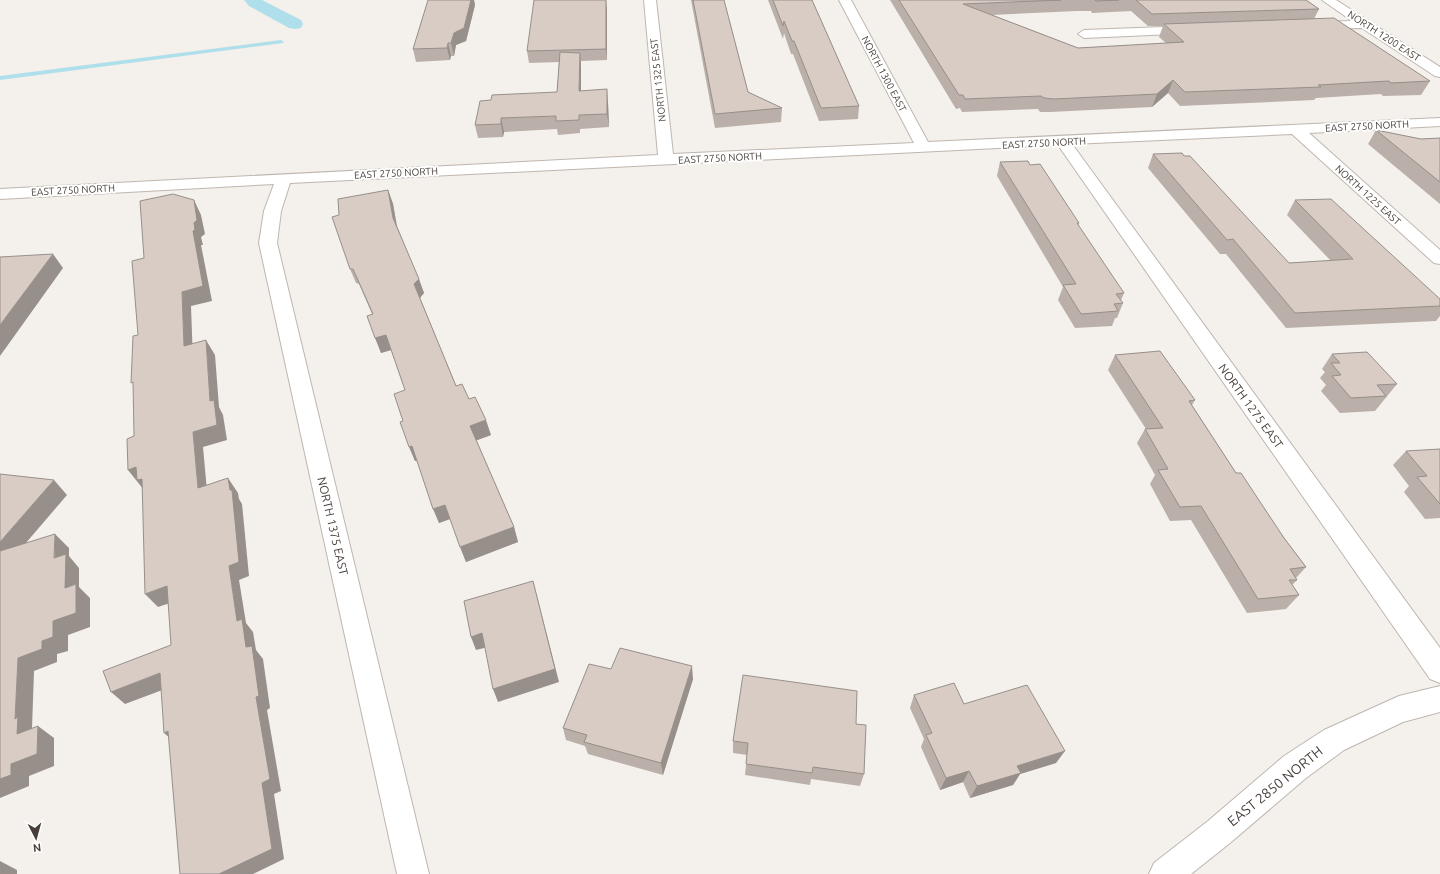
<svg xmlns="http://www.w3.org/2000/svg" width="1440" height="874" font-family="Ubuntu,sans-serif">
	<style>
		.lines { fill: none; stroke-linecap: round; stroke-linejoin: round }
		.stream { fill: #afdfea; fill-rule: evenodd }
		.canal { fill: #afdfea; fill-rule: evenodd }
		.street-casing { stroke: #bfb6af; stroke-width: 2 }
		.street { fill: #fff; fill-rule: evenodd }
		.wall { fill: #baafa9; fill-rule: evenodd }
		.shaded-wall { fill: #978f8a }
		.building { fill: #d8ccc5; stroke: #978f8a }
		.labels { text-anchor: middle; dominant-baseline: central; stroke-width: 4; stroke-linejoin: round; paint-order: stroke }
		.far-street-label { font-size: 10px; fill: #483f3a; stroke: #fff }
		.street-label { font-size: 12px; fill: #483f3a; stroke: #fff }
		.near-street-label { font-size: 14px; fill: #483f3a; stroke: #fff }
	</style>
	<rect width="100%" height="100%" fill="#f4f0ec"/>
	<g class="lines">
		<polygon class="stream" points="281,40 284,42 283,43 0,80 0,76"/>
		<polygon class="canal" points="244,0 262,0 301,20 303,24 301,28 295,29 289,28 249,6"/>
		<defs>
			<g id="street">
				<polygon points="644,0 656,0 673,154 914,143 839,0 851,0 928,142 1440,118 1440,126 1309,133 1440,250 1440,264 1434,263 1292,134 1072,144 1440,648 1440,683 1430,679 1058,145 290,183 281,211 277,243 429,874 397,874 259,243 264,211 274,184 0,199 0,189 658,155"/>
				<polygon points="1322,0 1336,0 1440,67 1440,77 1435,76 1362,28 1309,29 1307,26 1309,23 1313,22 1352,21"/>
				<polygon points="1191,26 1195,27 1197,30 1195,33 1084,38 1078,34 1084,30"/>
				<polygon points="1440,686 1440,712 1403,722 1344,750 1306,778 1230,843 1191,874 1149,874 1154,863 1208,821 1284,756 1324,730 1399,696"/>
			</g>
		</defs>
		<use href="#street" class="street-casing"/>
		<use href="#street" class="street"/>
	</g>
	<g class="wall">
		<polygon points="428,0 474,0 475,5 466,41 456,45 454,56 451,56 450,60 416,62 413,49"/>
		<polygon points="691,0 724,0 748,92 782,108 781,122 715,128"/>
		<polygon points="768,0 812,0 859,106 858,119 819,121 793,54 791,54 784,33 783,39"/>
		<path d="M890 0H1306L1319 9 1314 19 1430 81 1421 95 1383 96 1381 94 1316 98 1314 100 1180 106 1168 93 1152 107 1050 112H1040L1038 109 962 112 960 108 956 109ZM1077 11H1091L1092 13 1131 11 1148 26H1163L1159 37 1166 43 1078 48 992 15Z"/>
		<polygon points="607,10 607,60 581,61 581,91 608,103 609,127 580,129 580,133 558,135 557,129 504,132 503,137 478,138 475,125 491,100 557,92 559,62 529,63 527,51"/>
		<polygon points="1376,130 1421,139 1440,138 1440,204 1368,144"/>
		<polygon points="1153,154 1289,263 1331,261 1287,215 1295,200 1440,299 1440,316 1436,321 1286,328 1226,254 1220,254 1148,168"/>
		<polygon points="1000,162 1030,165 1079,223 1078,226 1124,293 1121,300 1123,303 1117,318 1115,318 1112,326 1075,328 1058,300 1063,287 997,176"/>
		<polygon points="388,190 393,204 397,226 424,293 420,298 456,386 469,399 491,435 476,440 514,527 518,542 466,562 450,519 439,523 417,461 415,461 403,421 405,390 391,350 381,353 372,314 359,284 356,283 350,269 339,215"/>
		<polygon points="1332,354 1397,384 1375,411 1340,413 1321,391 1326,385 1320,378 1325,372 1322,369"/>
		<polygon points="1115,355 1195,400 1192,405 1236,473 1306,567 1296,578 1297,580 1292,585 1299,595 1286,609 1247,613 1191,520 1170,521 1150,484 1155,475 1137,443 1145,429 1146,429 1108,370"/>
		<polygon points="1440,449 1440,518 1425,519 1404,492 1409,486 1393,465 1406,451"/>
		<polygon points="611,669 693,679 663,775 588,754 585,746 566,740 563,728"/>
		<polygon points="914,695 964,704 1056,763 1020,774 1013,785 970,798 963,782 940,790 921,747 924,739 910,708"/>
		<polygon points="856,724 864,774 860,786 811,779 810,785 745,775 747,755 733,753 733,741"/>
	</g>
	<g class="shaded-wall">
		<polygon points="471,0 474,0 475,5 466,41 456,45 454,56 451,43 454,33"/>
		<polygon points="606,0 607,10 607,60 606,49"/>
		<polygon points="448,43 451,56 450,60 447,48"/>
		<polygon points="580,53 581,65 581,104 579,91"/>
		<polygon points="1173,80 1168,93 1152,107 1157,94"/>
		<polygon points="607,89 608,103 609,127 607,114"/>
		<polygon points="501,118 504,132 503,137 501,124"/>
		<polygon points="388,190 393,204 398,233 393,218"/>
		<polygon points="194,200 201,215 205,234 201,237 203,245 201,245 212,301 191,306 193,361 184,346 182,292 193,231"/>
		<polygon points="53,254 63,268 0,356 0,325"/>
		<polygon points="419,279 424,293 419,299 414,284"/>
		<polygon points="386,335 391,350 381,353 375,338"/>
		<polygon points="206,340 215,355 219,407 223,415 227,440 203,447 208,502 198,488 193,432 210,401"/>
		<polygon points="486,420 491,435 475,441 470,426"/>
		<polygon points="412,446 417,460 415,461 409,447"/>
		<polygon points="136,467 148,482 148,495 128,470"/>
		<polygon points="228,478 238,493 239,499 242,504 249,576 239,580 246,623 253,632 256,650 263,659 270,708 267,710 281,791 274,794 284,859 253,874 219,874 262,783 246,647 237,621 229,566 230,490"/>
		<polygon points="54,480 67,495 7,565 0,558 0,542"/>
		<polygon points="445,505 450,519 439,523 433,509"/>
		<polygon points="514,527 518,542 466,562 460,547"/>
		<polygon points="55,534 69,548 69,556 79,568 79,587 90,598 90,627 68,635 68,651 57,654 57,662 34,671 32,728 35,730 17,734 15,719 18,658 42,641 53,621"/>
		<polygon points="533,581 559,682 498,702 493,689"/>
		<polygon points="167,586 179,600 158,607 145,594"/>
		<polygon points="482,633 488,647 476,650 471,637"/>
		<polygon points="692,666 693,679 663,775 661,763"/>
		<polygon points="160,673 173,686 125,704 111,692"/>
		<polygon points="38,726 54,738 54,766 29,776 29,786 0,798 0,779"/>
		<polygon points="168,731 178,745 164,733"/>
		<polygon points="1065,751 1056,763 1020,774 1013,785 970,798 977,786 1017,766"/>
		<polygon points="969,771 963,782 940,790 946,778"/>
		<polygon points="0,861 17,870 17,874 0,874"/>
	</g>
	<g class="building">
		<polygon points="428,0 471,0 464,28 454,33 451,43 448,43 447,48 413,49"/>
		<polygon points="534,0 606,0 606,49 527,51"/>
		<polygon points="693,0 724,0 748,92 782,108 715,114"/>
		<polygon points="773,0 812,0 859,106 821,108 794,41 792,41 784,21 783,26"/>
		<polygon points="899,0 1061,0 963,4 1078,48 1184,42 1164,24 1334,18 1430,81 1391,83 1389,81 1318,85 1321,87 1185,92 1173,80 1157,94 1054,99 1044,98 1041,96 965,99 963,95 959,95"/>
		<polygon points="1095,0 1119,0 1096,1"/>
		<polygon points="1136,0 1306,0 1319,9 1152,14"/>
		<polygon points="560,52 580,53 579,91 607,89 607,114 579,115 579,120 556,121 556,116 501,118 501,124 475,125 480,101 491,100 492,95 557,92"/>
		<polygon points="1376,130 1421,139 1440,138 1440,182"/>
		<polygon points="1182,153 1184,156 1190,156 1289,263 1353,259 1295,200 1331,199 1440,299 1440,306 1295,313 1233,239 1227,240 1153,154"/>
		<polygon points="1028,161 1030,165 1040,164 1079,223 1077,223 1124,293 1116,294 1123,303 1114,304 1118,311 1081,314 1063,285 1076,284 1000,162"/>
		<polygon points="388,190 393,218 419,279 414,284 456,386 462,384 469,399 475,397 486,420 470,426 514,527 460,547 445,505 433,509 412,446 409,447 400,422 403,421 394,394 405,390 386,335 375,338 367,316 373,314 353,269 350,269 332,217 339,215 338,199"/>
		<polygon points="173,194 194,200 197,220 194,223 195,230 193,231 203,286 182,292 184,346 206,340 210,401 214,400 217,425 193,432 198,488 228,478 230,490 232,490 239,562 229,566 237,621 242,619 246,647 252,646 259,696 256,697 270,779 262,783 272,849 219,874 180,874 168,731 164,733 160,673 111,692 103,671 171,645 167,586 145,594 142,479 137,480 136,467 128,470 127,439 134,436 133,382 131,383 133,336 138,335 132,261 144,258 140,201"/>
		<polygon points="53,254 0,325 0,257"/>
		<polygon points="1160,351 1195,400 1189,401 1236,473 1241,473 1284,538 1306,567 1290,569 1297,580 1289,580 1299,595 1258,599 1201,506 1180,507 1158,470 1168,469 1145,429 1163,428 1115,355"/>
		<polygon points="1367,352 1397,384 1377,385 1386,396 1351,398 1332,376 1341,375 1331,363 1340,363 1332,354"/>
		<polygon points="1440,449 1440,504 1417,477 1427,476 1406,451"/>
		<polygon points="0,474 54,480 0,542"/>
		<polygon points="55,534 54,558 66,554 65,588 76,584 76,613 53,621 53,637 42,641 42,649 18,658 15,719 18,717 17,734 38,726 37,754 11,764 11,775 0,779 0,551"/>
		<polygon points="533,581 555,669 493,689 482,633 471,637 464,601"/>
		<polygon points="620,648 692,666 661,763 584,742 587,735 563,728 589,664 611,669"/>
		<polygon points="743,675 857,691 856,724 866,725 864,774 813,767 812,773 746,764 748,743 733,741"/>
		<polygon points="954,683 964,704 1027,685 1065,751 1017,766 1021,773 977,786 969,771 946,778 926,735 932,733 914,695"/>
	</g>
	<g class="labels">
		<g class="far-street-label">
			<text transform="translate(1384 36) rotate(33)">NORTH 1200 EAST</text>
			<text transform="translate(884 74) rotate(62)">NORTH 1300 EAST</text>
			<text transform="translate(658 80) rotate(-96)">NORTH 1325 EAST</text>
			<text transform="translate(1367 126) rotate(-3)">EAST 2750 NORTH</text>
			<text transform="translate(1044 143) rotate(-3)">EAST 2750 NORTH</text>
			<text transform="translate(720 158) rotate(-3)">EAST 2750 NORTH</text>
			<text transform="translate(396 173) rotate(-3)">EAST 2750 NORTH</text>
			<text transform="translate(73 190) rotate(-3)">EAST 2750 NORTH</text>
			<text transform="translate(1368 195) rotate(42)">NORTH 1225 EAST</text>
		</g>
		<g class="street-label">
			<text transform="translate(1251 406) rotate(54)">NORTH 1275 EAST</text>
			<text transform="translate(333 526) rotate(77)">NORTH 1375 EAST</text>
		</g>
		<g class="near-street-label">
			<text transform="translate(1275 786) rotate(-39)">EAST 2850 NORTH</text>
		</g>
	</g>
	<g transform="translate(36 838) rotate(174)" stroke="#ffffff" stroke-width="3" paint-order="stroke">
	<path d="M0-3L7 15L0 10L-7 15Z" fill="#483f3a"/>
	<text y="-6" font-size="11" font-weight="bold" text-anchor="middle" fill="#483f3a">N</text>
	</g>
</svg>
